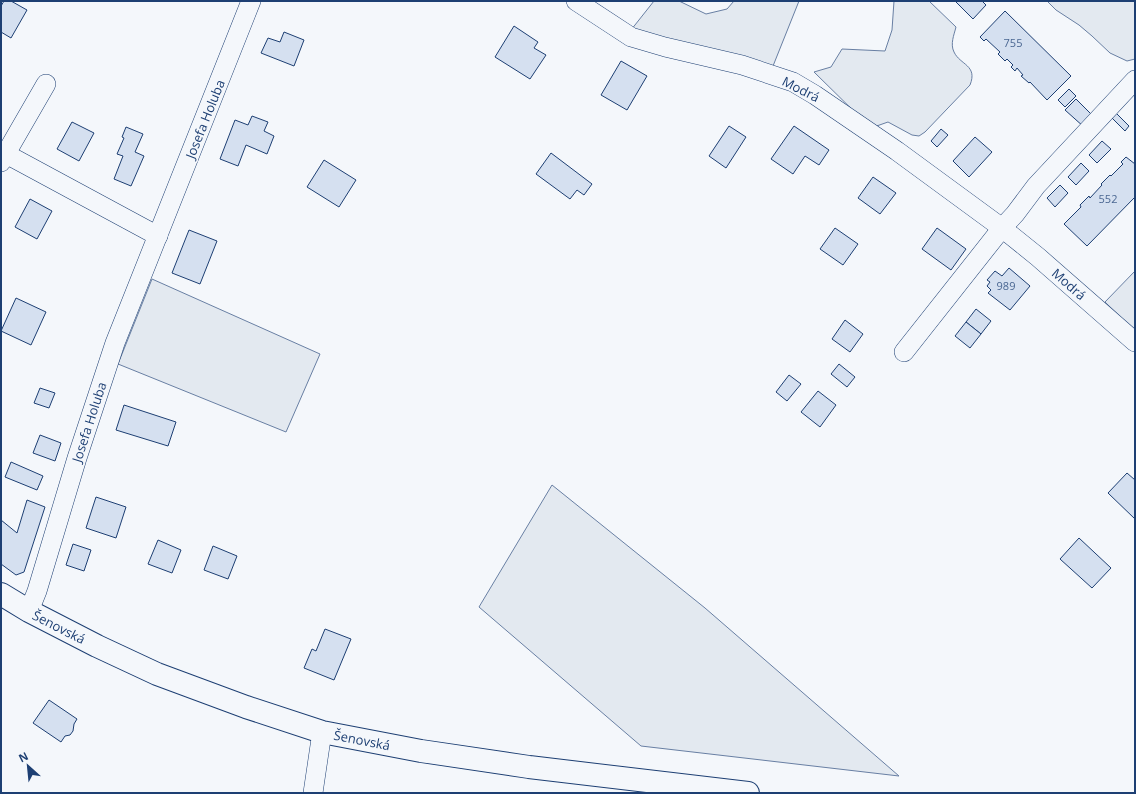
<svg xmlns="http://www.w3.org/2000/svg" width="1136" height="794" font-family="'Open Sans',sans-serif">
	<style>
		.green { fill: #e3e9f0; stroke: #687fa3 }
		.building { fill: #d5e0f0; stroke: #1d3f73 }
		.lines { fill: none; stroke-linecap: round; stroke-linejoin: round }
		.minor-casing { stroke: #1d3f73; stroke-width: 20 }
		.secondary-casing { stroke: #1d3f73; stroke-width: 24 }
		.minor { stroke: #f4f7fb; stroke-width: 19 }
		.secondary { stroke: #f4f7fb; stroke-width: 22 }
		.labels { text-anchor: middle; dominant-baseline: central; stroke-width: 3; stroke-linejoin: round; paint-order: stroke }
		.number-label { font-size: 11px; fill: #4b6792 }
		.street-label { font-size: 13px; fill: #1d3f73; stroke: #f4f7fb }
	</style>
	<rect width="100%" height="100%" fill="#f4f7fb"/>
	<g class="green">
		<polygon points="654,1 679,1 706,14 727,9 734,1 799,1 773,66 631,30"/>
		<path d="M894 1H929L956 27C954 35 950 44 954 52 960 65 978 65 970 85L925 132 919 136 912 135 888 122 871 128 814 72 831 67 842 49 885 51 892 30Z"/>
		<polygon points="1047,1 1135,1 1135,59 1127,61 1110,53 1092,36 1079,25 1056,10"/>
		<polygon points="1135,271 1135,331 1105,302"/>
		<polygon points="152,279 320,354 286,432 118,364"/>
		<polygon points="552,485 705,608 899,776 641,746 479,607"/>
	</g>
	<g class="building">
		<polygon points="4,1 11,1 27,10 11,38 1,32 1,6"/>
		<polygon points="957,1 982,1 986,5 973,19 956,2"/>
		<polygon points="1005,11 1071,76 1047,100 1030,82 1029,83 1021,76 1023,75 1017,68 1015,71 1011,67 1013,65 1007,59 1005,61 998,54 1000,52 986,39 984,41 980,37"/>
		<polygon points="514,26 538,42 534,48 546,55 530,79 495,57"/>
		<polygon points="284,32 304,40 294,66 261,53 268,38 280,42"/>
		<polygon points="621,61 647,76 627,110 601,95"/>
		<polygon points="1069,89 1076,96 1065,107 1058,100"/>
		<polygon points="1076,99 1094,117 1084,127 1065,110"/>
		<polygon points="1116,113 1129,126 1125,131 1112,118"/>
		<polygon points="252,116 268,122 264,131 274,136 267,154 246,145 238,166 220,159 235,120 248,125"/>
		<polygon points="72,122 94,133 79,161 57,149"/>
		<polygon points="729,126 746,137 726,168 709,156"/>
		<polygon points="794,126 829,150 819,165 805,156 793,174 771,159"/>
		<polygon points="126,127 143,134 135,152 144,156 131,186 114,179 123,156 117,154 124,138 122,137"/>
		<polygon points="941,129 948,135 937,147 931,141"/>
		<polygon points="975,137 992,152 969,177 953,161"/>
		<polygon points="1102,141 1111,149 1097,163 1089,155"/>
		<polygon points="551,153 592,184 584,195 577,190 570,199 536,174"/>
		<polygon points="1126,157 1135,164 1135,197 1087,246 1064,224 1081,207 1080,205 1089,196 1090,198 1102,185 1101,184 1110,175 1111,176 1123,164 1121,162"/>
		<polygon points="324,160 356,180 339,207 307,187"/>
		<polygon points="1081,163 1089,171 1076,185 1068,177"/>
		<polygon points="873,177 896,193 880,214 858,198"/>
		<polygon points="1060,185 1068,193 1055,207 1047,198"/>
		<polygon points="30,199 52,211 37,239 15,227"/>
		<polygon points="835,228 858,244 843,265 820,249"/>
		<polygon points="937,228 966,249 951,270 922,249"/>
		<polygon points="189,230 217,241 200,284 172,273"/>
		<polygon points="1009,268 1030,286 1010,310 988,293 991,290 987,286 990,282 987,280 995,271 1002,276"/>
		<polygon points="16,298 46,312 31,345 1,331"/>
		<polygon points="976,309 991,321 981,334 966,322"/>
		<polygon points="845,320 863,334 850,352 832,339"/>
		<polygon points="966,322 981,334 970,348 955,336"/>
		<polygon points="839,364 855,377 847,387 831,374"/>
		<polygon points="789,375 801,384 787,401 776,392"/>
		<polygon points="40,388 55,393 49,408 34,403"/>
		<polygon points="818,391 836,405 820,427 801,412"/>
		<polygon points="124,405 176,422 168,446 116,430"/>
		<polygon points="40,435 61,443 55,461 33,453"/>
		<polygon points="11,462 43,476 37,490 5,477"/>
		<polygon points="1127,473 1135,480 1135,519 1108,493"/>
		<polygon points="96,497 126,507 116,538 86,528"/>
		<polygon points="27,500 45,507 24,572 16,575 1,564 1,520 17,533"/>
		<polygon points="1079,538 1111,568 1092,588 1060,559"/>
		<polygon points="158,540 181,550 172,573 148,564"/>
		<polygon points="73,544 91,550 84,571 66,565"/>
		<polygon points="213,546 237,556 228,579 204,570"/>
		<polygon points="325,629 351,639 334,680 304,668 312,649 316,651"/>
		<polygon points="49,700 77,719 74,724 73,731 70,735 65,736 61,742 33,723"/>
	</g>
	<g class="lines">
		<defs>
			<g id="minor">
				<polyline points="576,1 631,37 665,47 742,65 793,82 815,95 897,151 1002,228 1038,257 1135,342"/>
				<polyline points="6,154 158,236"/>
				<polyline points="1,162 46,84"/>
				<polyline points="904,352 1002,228 1015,214 1036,186 1135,80"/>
				<polyline points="29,611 37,591 77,458 115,343 251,1"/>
				<polyline points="313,793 322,732"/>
			</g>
			<polyline id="secondary" points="1,594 29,611 97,646 157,674 246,707 322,732 421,751 529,767 748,793"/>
		</defs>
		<use href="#minor" class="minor-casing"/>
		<use href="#secondary" class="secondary-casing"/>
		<use href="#minor" class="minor"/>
		<use href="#secondary" class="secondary"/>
	</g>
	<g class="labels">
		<g class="number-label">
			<text x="1013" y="42">755</text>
			<text x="1108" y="198">552</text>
			<text x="1006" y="285">989</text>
		</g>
		<g class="street-label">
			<text transform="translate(801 89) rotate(27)">Modrá</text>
			<text transform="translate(205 119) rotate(-68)">Josefa Holuba</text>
			<text transform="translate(1069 284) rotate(41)">Modrá</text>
			<text transform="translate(89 422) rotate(-72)">Josefa Holuba</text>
			<text transform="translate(59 627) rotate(27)">Šenovská</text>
			<text transform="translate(362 740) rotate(11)">Šenovská</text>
		</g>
	</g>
	<rect width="1136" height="794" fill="none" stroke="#1d3f73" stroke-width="4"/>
	<g transform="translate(28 766) rotate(333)" stroke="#f4f7fb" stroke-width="3" paint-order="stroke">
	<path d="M0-3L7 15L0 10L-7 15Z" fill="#1d3f73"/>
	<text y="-6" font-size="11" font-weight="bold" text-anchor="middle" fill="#1d3f73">N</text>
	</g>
</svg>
